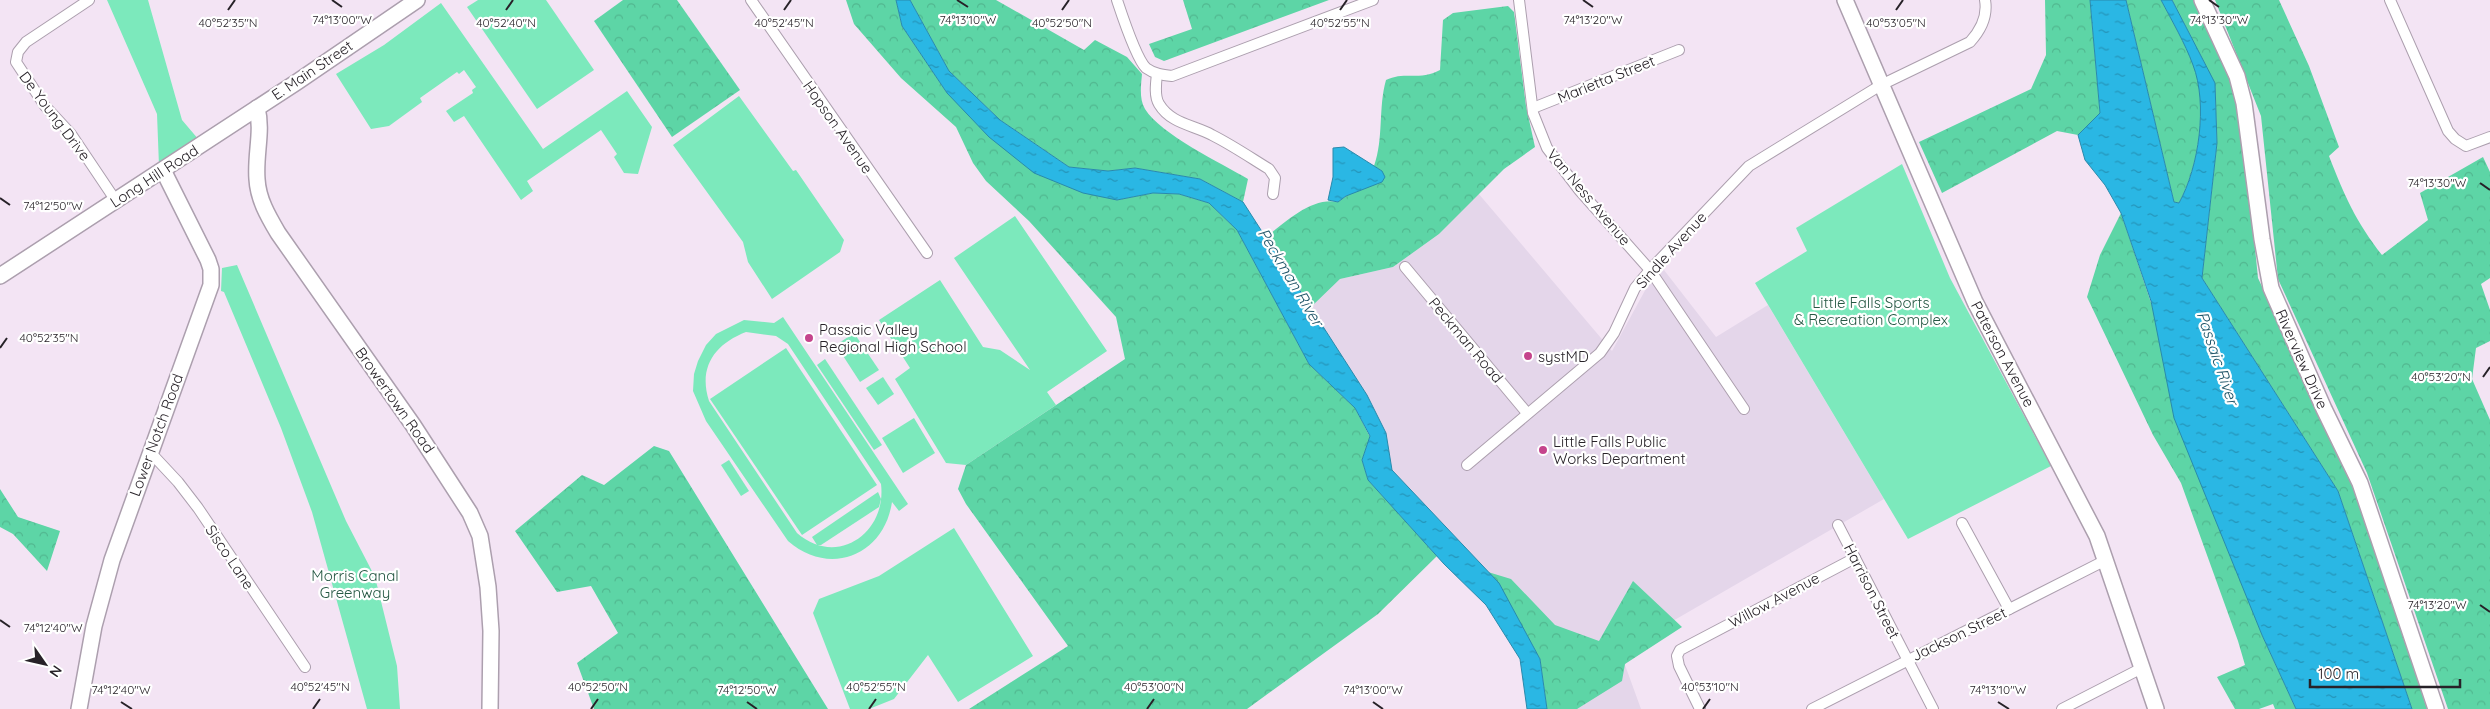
<svg xmlns="http://www.w3.org/2000/svg" width="2490" height="709" font-family="Quicksand,sans-serif">
	<style>
		.industrial { fill: #e4d6ea }
		.green { fill: #7ce9bc; fill-rule: evenodd }
		.forest { fill: url(#forest-crowns) }
		.water { fill: url(#water-ripples); stroke: #298aac }
		.lines { fill: none; stroke-linecap: round; stroke-linejoin: round }
		.street-casing { stroke: #ac9fae; stroke-width: 12 }
		.secondary-casing { stroke: #ac9fae; stroke-width: 18 }
		.street { stroke: #fff; stroke-width: 10 }
		.secondary { stroke: #fff; stroke-width: 15 }
		.ticks { fill: none; stroke: #272228; stroke-width: 2 }
		.poi-dot { fill: #c5448c; stroke: #fff; stroke-width: 2 }
		.labels { text-anchor: middle; dominant-baseline: central; stroke-width: 4.5; stroke-linejoin: round; paint-order: stroke }
		.street-label { font-size: 15px; fill: #272228; stroke: #fff }
		.park-label { font-size: 15px; fill: #265844; stroke: #fff }
		.poi-label { font-size: 15px; fill: #272228; stroke: #fff; text-anchor: start }
		.water-label { font-size: 16px; font-style: italic; fill: #215669; stroke: #fff }
		.ticks-label { font-size: 12px; text-anchor: middle; fill: #272228; stroke: #fff; stroke-width: 4.5; stroke-linejoin: round; paint-order: stroke }
	</style>
	<defs>
		<pattern id="forest-crowns" width="20" height="18" patternUnits="userSpaceOnUse" patternTransform="scale(1.25)"><rect width="20" height="18" fill="#5dd5a6"/><path d="M2 6a3 3 0 1 1 6 0M12 15a3 3 0 1 1 6 0" fill="none" stroke="#51b78f"/></pattern>
		<pattern id="water-ripples" width="26" height="14" patternUnits="userSpaceOnUse" patternTransform="scale(1.25)"><rect width="26" height="14" fill="#2ab7e4"/><path d="M2 4q2-2 4 0t4 0M15 11q2-2 4 0t4 0" fill="none" stroke="#2494b9"/></pattern>
	</defs>
	<rect width="100%" height="100%" fill="#f3e4f4"/>
	<polygon class="industrial" points="1478,193 1612,351 1648,285 1664,270 1716,337 1768,305 1884,499 1633,644 1625,665 1641,709 1547,709 1540,659 1499,583 1392,470 1386,433 1367,395 1311,307 1340,279 1393,267 1439,234"/>
	<g class="green">
		<polygon points="107,0 148,0 182,120 199,140 159,166 157,114"/>
		<polygon points="478,0 546,0 594,70 537,109 467,7"/>
		<polygon points="441,3 543,149 627,91 652,127 638,174 624,173 614,157 617,154 601,130 527,181 533,191 521,200 464,116 454,122 446,111 473,93 472,90 476,87 464,70 459,74 457,72 420,98 422,102 389,126 371,129 336,74 384,45"/>
		<polygon points="739,96 793,171 796,170 844,240 840,252 772,299 748,262 743,242 673,145"/>
		<polygon points="1902,164 1950,278 2051,466 1908,539 1755,283 1807,251 1796,228"/>
		<polygon points="1015,216 1107,351 1047,392 1056,405 966,465 946,463 895,379 910,368 879,320 940,280 983,347 1000,350 1030,370 954,258"/>
		<polygon points="237,265 346,521 375,577 397,666 400,709 367,709 312,512 281,428 224,292 221,291 222,268"/>
		<path d="M783 317 908 504 899 511 892 502C884 556 829 577 788 541L706 421 693 391 694 374 698 361 706 345 716 334 744 320 774 323ZM746 332 776 336 788 344 881 484C887 533 837 568 797 533L709 401C698 367 715 344 746 332Z"/>
		<polygon points="854,333 879,370 860,382 836,345"/>
		<polygon points="786,348 877,485 802,535 710,399"/>
		<polygon points="825,359 882,445 874,450 817,365"/>
		<polygon points="883,377 894,394 878,405 866,388"/>
		<polygon points="914,418 935,453 903,473 882,438"/>
		<polygon points="729,460 749,491 741,496 721,465"/>
		<polygon points="878,492 881,499 879,507 821,545 817,545 812,537"/>
		<polygon points="954,528 1033,656 958,702 928,655 894,699 869,709 850,709 813,613 819,599 879,576"/>
	</g>
	<g class="forest">
		<polygon points="623,0 677,0 740,90 672,137 594,21"/>
		<polygon points="846,0 896,0 902,26 947,93 1117,200 1153,193 1179,194 1209,203 1237,230 1309,364 1355,408 1370,437 1362,460 1368,480 1437,556 1378,614 1247,709 969,709 1068,646 966,504 958,489 966,465 1125,359 1116,317 1029,221 986,181 973,163 956,127 901,78 854,24"/>
		<path d="M910 0H996L1084 50 1095 40 1127 57 1142 74C1141 85 1139 99 1145 109 1160 134 1221 163 1248 179L1243 202 1200 179 1135 168 1108 171 1069 167 1000 120 949 71Z"/>
		<polygon points="1183,0 1329,0 1164,61 1155,57 1149,44 1192,29"/>
		<polygon points="2045,0 2090,0 2100,113 2078,135 2057,131 1942,193 1919,142 2031,89 2046,55"/>
		<path d="M2126 0H2161C2172 21 2185 43 2194 65 2208 104 2199 167 2179 203L2174 202Z"/>
		<polygon points="2172,0 2194,0 2224,61 2241,108 2258,278 2308,385 2357,497 2427,709 2412,709 2338,491 2202,278 2217,143 2215,84"/>
		<path d="M2215 0H2279L2309 66 2339 147 2329 156C2344 195 2356 222 2382 255L2428 220 2420 193 2483 157 2490 172V278L2481 284 2490 310V341L2476 348 2472 379 2490 420V709H2448L2367 473 2278 279 2261 116Z"/>
		<path d="M1508 6 1514 12 1526 106 1535 147 1504 169 1439 234 1393 267 1340 279 1311 307 1266 237C1286 222 1311 197 1338 202L1382 171 1374 166C1384 138 1378 108 1386 80 1404 71 1420 81 1440 70L1443 20 1453 13Z"/>
		<polygon points="2121,213 2262,635 2296,709 2275,709 2273,704 2259,709 2235,709 2217,677 2245,665 2238,641 2181,483 2153,435 2087,297 2100,255"/>
		<polygon points="654,446 669,451 828,709 594,709 577,663 618,633 591,586 557,592 515,531 582,475 604,485"/>
		<polygon points="0,489 18,517 60,531 47,571 13,534 0,527"/>
		<polygon points="1488,572 1511,579 1555,625 1599,641 1633,581 1682,627 1625,664 1622,681 1577,709 1547,709 1540,659 1504,594"/>
	</g>
	<g class="water">
		<polygon points="896,0 910,0 949,71 1000,120 1069,167 1108,171 1135,168 1200,179 1243,202 1367,395 1386,433 1392,470 1499,583 1540,659 1547,709 1527,709 1520,659 1486,605 1444,564 1368,480 1362,460 1370,436 1355,408 1309,364 1237,230 1209,203 1179,194 1153,193 1117,200 1083,193 1034,173 989,137 947,93 902,26"/>
		<path d="M2090 0H2126L2174 202 2179 203C2199 167 2208 104 2193 65 2185 43 2172 21 2161 0H2172L2215 83 2217 143 2202 278 2338 491 2412 709H2296L2262 635 2174 418 2151 301 2121 213 2105 185 2085 160 2078 135 2100 113Z"/>
		<polygon points="1344,147 1382,171 1385,177 1382,182 1346,196 1338,202 1328,200 1333,177 1333,148"/>
	</g>
	<g class="lines">
		<defs>
			<g id="street">
				<polyline points="89,0 26,42 18,52 16,62 45,106 71,134 116,201"/>
				<polyline points="751,0 927,253"/>
				<path d="M1117 0C1122 15 1136 58 1146 68 1154 74 1163 75 1172 76L1373 0"/>
				<polyline points="1519,0 1533,113 1547,148 1580,191 1650,270 1744,409"/>
				<polyline points="2390,0 2448,131 2455,139 2466,146 2490,137"/>
				<path d="M1157 74C1156 83 1154 96 1159 104 1171 124 1194 125 1212 135 1232 145 1251 158 1269 169L1275 178 1273 194"/>
				<polyline points="1533,108 1679,50"/>
				<polyline points="1405,267 1527,413"/>
				<polyline points="150,452 178,482 198,508 305,667"/>
				<path d="M1467 465 1600 353 1614 333 1635 288 1650 270 1749 166 1881 85 1970 42C1981 30 1988 17 1985 0"/>
				<polyline points="1962,523 2009,609"/>
				<polyline points="1838,525 1933,709"/>
				<polyline points="1700,709 1679,666 1677,656 1680,650 1855,558"/>
				<polyline points="1812,709 2106,560"/>
				<polyline points="2062,709 2142,668"/>
			</g>
			<g id="secondary">
				<polyline points="1845,0 1975,302 2097,536 2156,709"/>
				<polyline points="2202,0 2237,76 2244,103 2262,239 2271,288 2324,409 2360,483 2436,709"/>
				<path d="M257 108C263 131 255 154 257 179 258 199 268 216 278 233L413 425 470 513 480 536 488 587 491 631 490 709"/>
				<polyline points="0,276 297,82 417,0"/>
				<polyline points="79,709 94,626 112,560 211,285 211,269 208,260 163,170"/>
			</g>
		</defs>
		<use href="#street" class="street-casing"/>
		<use href="#secondary" class="secondary-casing"/>
		<use href="#street" class="street"/>
		<use href="#secondary" class="secondary"/>
	</g>
	<path class="ticks" d="M332 0 342 7M957 0 968 7M1583 0 1593 7M2209 0 2219 7M228 10 235 0M506 10 513 0M784 10 791 0M1062 10 1069 0M1340 10 1347 0M1896 10 1903 0M2480 183 2490 190M0 198 10 205M0 348 7 338M2483 377 2490 367M2480 605 2490 612M0 620 10 627M121 702 132 709M747 702 757 709M1373 702 1383 709M1998 702 2009 709M313 709 320 699M591 709 598 699M869 709 876 699M1147 709 1154 699M1703 709 1710 699"/>
	<g class="poi-dot">
		<circle cx="809" cy="338" r="5"/>
		<circle cx="1528" cy="356" r="5"/>
		<circle cx="1543" cy="450" r="5"/>
	</g>
	<g class="labels">
		<g class="street-label">
			<text transform="translate(312 70) rotate(-34)">E. Main Street</text>
			<text transform="translate(1606 79) rotate(-22)">Marietta Street</text>
			<text transform="translate(55 116) rotate(53)">De Young Drive</text>
			<text transform="translate(838 127) rotate(55)">Hopson Avenue</text>
			<text transform="translate(154 176) rotate(-33)">Long Hill Road</text>
			<text transform="translate(1589 197) rotate(50)">Van Ness Avenue</text>
			<text transform="translate(1671 250) rotate(-48)">Sindle Avenue</text>
			<text transform="translate(1466 340) rotate(50)">Peckman Road</text>
			<text transform="translate(2003 354) rotate(62)">Paterson Avenue</text>
			<text transform="translate(2302 359) rotate(66)">Riverview Drive</text>
			<text transform="translate(395 400) rotate(55)">Browertown Road</text>
			<text transform="translate(156 435) rotate(-70)">Lower Notch Road</text>
			<text transform="translate(230 557) rotate(56)">Sisco Lane</text>
			<text transform="translate(1872 591) rotate(63)">Harrison Street</text>
			<text transform="translate(1774 600) rotate(-28)">Willow Avenue</text>
			<text transform="translate(1959 634) rotate(-26)">Jackson Street</text>
		</g>
		<g class="park-label">
			<text x="1871" y="302">Little Falls Sports<tspan x="1871" dy="17">&amp; Recreation Complex</tspan></text>
			<text x="355" y="575">Morris Canal<tspan x="355" dy="17">Greenway</tspan></text>
		</g>
		<g class="poi-label">
			<text x="819" y="329">Passaic Valley<tspan x="819" dy="17">Regional High School</tspan></text>
			<text x="1538" y="356">systMD</text>
			<text x="1553" y="441">Little Falls Public<tspan x="1553" dy="17">Works Department</tspan></text>
		</g>
		<g class="water-label">
			<text transform="translate(1291 277) rotate(59)">Peckman River</text>
			<text transform="translate(2218 358) rotate(71)">Passaic River</text>
		</g>
	</g>
	<g class="ticks-label">
		<text x="1593" y="24">74°13'20"W</text>
		<text x="2219" y="24">74°13'30"W</text>
		<text x="342" y="24">74°13'00"W</text>
		<text x="968" y="24">74°13'10"W</text>
		<text x="228" y="27">40°52'35"N</text>
		<text x="506" y="27">40°52'40"N</text>
		<text x="784" y="27">40°52'45"N</text>
		<text x="1062" y="27">40°52'50"N</text>
		<text x="1340" y="27">40°52'55"N</text>
		<text x="1896" y="27">40°53'05"N</text>
		<text x="2437" y="187">74°13'30"W</text>
		<text x="53" y="210">74°12'50"W</text>
		<text x="49" y="342">40°52'35"N</text>
		<text x="2441" y="381">40°53'20"N</text>
		<text x="2437" y="609">74°13'20"W</text>
		<text x="53" y="632">74°12'40"W</text>
		<text x="320" y="691">40°52'45"N</text>
		<text x="598" y="691">40°52'50"N</text>
		<text x="876" y="691">40°52'55"N</text>
		<text x="1154" y="691">40°53'00"N</text>
		<text x="1710" y="691">40°53'10"N</text>
		<text x="121" y="694">74°12'40"W</text>
		<text x="747" y="694">74°12'50"W</text>
		<text x="1373" y="694">74°13'00"W</text>
		<text x="1998" y="694">74°13'10"W</text>
	</g>
	<g transform="translate(45 664) rotate(124)" stroke="#ffffff" stroke-width="4" paint-order="stroke">
	<path d="M0-4L9 19L0 12L-9 19Z" fill="#272228"/>
	<text y="-8" font-size="14" font-weight="bold" text-anchor="middle" fill="#272228">N</text>
	</g>
	<path d="M2310 679v8h150v-8" fill="none" stroke="#272228" stroke-width="2.5"/>
	<text x="2318" y="679" font-size="15" fill="#272228" stroke="#ffffff" stroke-width="4" paint-order="stroke">100 m</text>
</svg>
